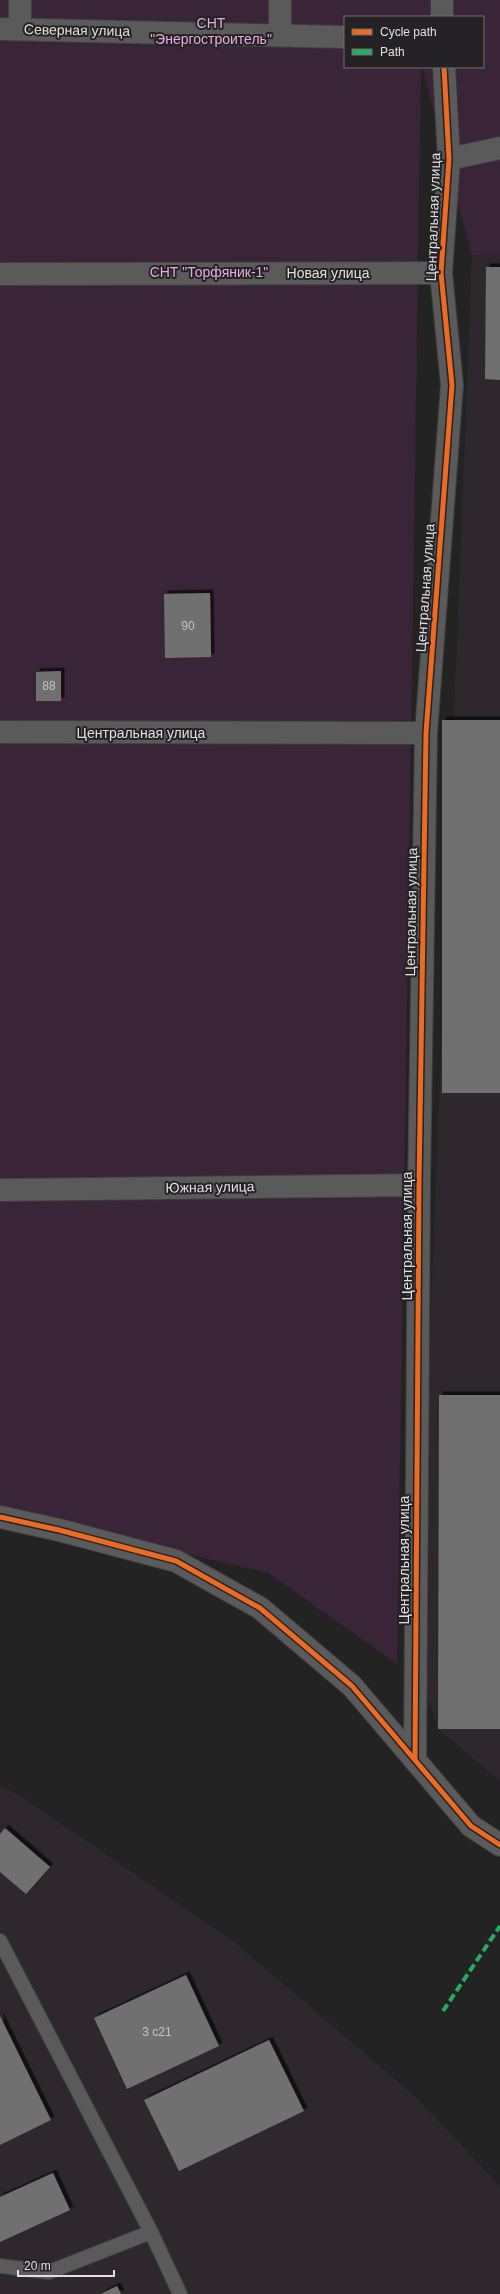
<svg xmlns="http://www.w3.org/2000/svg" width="500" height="2294" font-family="Helvetica,sans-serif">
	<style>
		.built { fill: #2e272d }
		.green { fill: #3a2438 }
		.building { fill: #717071; filter: url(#shadow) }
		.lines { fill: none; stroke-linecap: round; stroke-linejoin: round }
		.service-casing { stroke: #3f3e3f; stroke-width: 16 }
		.minor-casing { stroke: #3f3e3f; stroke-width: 24 }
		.service { stroke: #5b5a5b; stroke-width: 14 }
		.minor { stroke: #5b5a5b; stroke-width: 22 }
		.quiet { stroke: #26ab63; stroke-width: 4; stroke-dasharray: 8 4; stroke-linecap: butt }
		.cycleway-casing { stroke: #242224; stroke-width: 8 }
		.cycleway { stroke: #ed6a23; stroke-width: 5 }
		.labels { text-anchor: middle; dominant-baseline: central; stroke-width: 4; stroke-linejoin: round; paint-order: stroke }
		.number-label { font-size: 12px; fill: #c5c4c5 }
		.park-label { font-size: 14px; fill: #e9abe2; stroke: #242224 }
		.street-label { font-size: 14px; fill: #e1e0e1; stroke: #242224 }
	</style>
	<defs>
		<filter id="shadow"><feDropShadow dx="3.5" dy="-3.5" stdDeviation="0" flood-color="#0009"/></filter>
	</defs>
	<rect width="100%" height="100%" fill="#232323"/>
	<g class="built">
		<polygon points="500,253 500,1781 438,1729 417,1665 472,256"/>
		<polygon points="0,1785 22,1797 233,1941 416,2097 500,2186 500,2294 0,2294"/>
	</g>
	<polygon class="green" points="0,0 500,0 500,253 472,256 422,67 483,67 483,17 345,17 345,67 421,67 397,1664 268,1573 0,1510"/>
	<g class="building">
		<polygon points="486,267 500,267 500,380 485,379"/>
		<polygon points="210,593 211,657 165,658 164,594"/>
		<polygon points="61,671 61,701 36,701 36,672"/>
		<rect x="442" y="720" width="58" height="373"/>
		<polygon points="439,1395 500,1395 500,1729 438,1729"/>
		<polygon points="5,1828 50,1867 26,1894 0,1872 0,1834"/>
		<polygon points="186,1975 219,2046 127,2089 94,2018"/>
		<polygon points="0,2016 51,2120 0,2145"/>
		<polygon points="269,2040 304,2111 179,2171 144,2100"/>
		<polygon points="53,2173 70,2210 0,2242 0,2197"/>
		<polygon points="117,2286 121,2294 101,2294"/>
	</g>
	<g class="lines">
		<defs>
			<g id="service">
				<polyline points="0,1941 151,2232"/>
				<polyline points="0,2266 49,2272 151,2232 180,2294"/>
			</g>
			<g id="minor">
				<polyline points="20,0 20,29"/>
				<polyline points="280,0 280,35"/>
				<polyline points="442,17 442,0"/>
				<polyline points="0,29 345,37"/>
				<polyline points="449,159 500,148"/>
				<polyline points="0,274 441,273"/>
				<polyline points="0,732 426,733"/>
				<polyline points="0,1190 419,1185"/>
				<polyline points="0,1517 59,1530 176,1561 260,1608 352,1686 471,1826 500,1845"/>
				<polyline points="415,1760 419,1185 426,733 452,385 441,273 449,159 444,67"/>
			</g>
		</defs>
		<use href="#service" class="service-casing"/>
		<use href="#minor" class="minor-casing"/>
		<use href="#service" class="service"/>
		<use href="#minor" class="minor"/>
		<polyline class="quiet" points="443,2011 500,1926"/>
		<defs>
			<g id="cycleway">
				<polyline points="0,1517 59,1530 176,1561 260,1608 352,1686 471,1826 500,1845"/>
				<polyline points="415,1760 419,1185 426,733 452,385 441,273 449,159 444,67"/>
			</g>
		</defs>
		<use href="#cycleway" class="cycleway-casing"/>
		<use href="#cycleway" class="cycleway"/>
	</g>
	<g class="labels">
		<g class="number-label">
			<text x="188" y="626">90</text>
			<text x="49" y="686">88</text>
			<text x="157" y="2032">3 с21</text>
		</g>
		<g class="park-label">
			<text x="211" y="23">СНТ<tspan x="211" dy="16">"Энергостроитель"</tspan></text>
			<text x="209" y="272">СНТ "Торфяник-1"</text>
		</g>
		<g class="street-label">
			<text transform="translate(77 30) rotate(1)">Северная улица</text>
			<text transform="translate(433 217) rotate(-88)">Центральная улица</text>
			<text x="328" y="273">Новая улица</text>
			<text transform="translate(425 588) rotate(-86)">Центральная улица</text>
			<text x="141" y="733">Центральная улица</text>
			<text transform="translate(411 912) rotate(-89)">Центральная улица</text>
			<text transform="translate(210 1187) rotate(-1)">Южная улица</text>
			<text transform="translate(407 1236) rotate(-90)">Центральная улица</text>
			<text transform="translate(404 1560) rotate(-90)">Центральная улица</text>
		</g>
	</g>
	<rect x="344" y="16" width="140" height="52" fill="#242224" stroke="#706e70"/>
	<rect x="352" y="29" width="20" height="6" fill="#ed6a23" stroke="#706e70"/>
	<text x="380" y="36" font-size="12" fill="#e1e0e1">Cycle path</text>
	<rect x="352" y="49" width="20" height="6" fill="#26ab63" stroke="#706e70"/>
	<text x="380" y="56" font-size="12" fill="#e1e0e1">Path</text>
	<path d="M18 2270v6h96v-6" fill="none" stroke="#e1e0e1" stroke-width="2"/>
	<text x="24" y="2270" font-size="12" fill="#e1e0e1" stroke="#242224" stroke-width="3" paint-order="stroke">20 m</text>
</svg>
